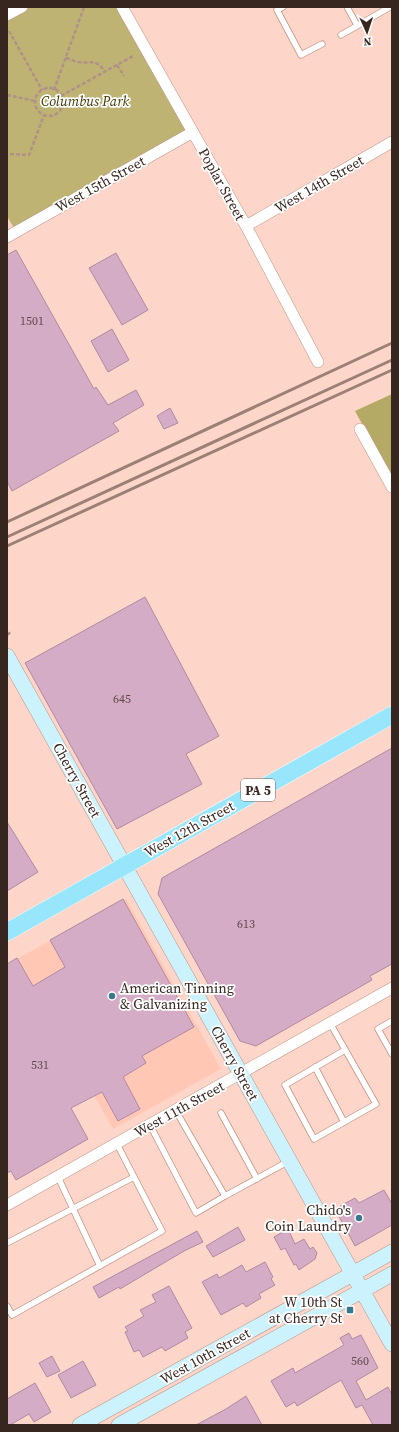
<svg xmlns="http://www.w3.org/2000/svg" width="399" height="1432" font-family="'Source Serif 4',serif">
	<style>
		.built { fill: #ffc7b4 }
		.green { fill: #beb372 }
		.forest { fill: #b5aa65 }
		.building { fill: #d5acc6; stroke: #b089a3 }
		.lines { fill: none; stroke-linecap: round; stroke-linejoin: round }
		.lane-casing { stroke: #c19485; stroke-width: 7 }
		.street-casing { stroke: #c19485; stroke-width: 12 }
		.secondary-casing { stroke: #c19485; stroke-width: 16 }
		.primary-casing { stroke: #fff; stroke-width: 18 }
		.path { stroke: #b09187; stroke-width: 2.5; stroke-dasharray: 4 2; stroke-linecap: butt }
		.lane { stroke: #fff; stroke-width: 5.5 }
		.street { stroke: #fff; stroke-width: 11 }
		.secondary { stroke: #cbf2fd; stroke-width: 15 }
		.primary { stroke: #97e6fb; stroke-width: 17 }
		.rail { stroke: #9c8076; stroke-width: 3 }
		.poi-dot { fill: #37788b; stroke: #fff; stroke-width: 1.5 }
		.labels { text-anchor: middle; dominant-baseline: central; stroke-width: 3.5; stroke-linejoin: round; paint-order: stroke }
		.number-label { font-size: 12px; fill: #5e484a }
		.shield { fill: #fff; stroke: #736763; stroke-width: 1 }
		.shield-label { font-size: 13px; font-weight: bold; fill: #372620 }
		.park-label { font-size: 14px; font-style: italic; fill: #413800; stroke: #fff }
		.street-label { font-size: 14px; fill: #372620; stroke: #fff }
		.poi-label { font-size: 14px; fill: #372620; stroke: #fff; text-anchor: end }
	</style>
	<rect width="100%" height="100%" fill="#fdd6c9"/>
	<polygon class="built" points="126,899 221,1069 113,1129 17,959"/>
	<polygon class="green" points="22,7 122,7 193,132 16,232 7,216 7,15"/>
	<polygon class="forest" points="392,394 392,478 355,411"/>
	<g class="building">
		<polygon points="16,250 94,389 96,387 108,405 136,390 144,405 113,423 119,431 12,491 7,481 7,255"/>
		<polygon points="116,253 148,310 122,325 89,268"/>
		<polygon points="112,329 129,360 108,372 91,341"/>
		<polygon points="170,408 178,423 164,429 157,416"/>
		<polygon points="145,597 219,736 186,754 202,784 117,829 25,663"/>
		<polygon points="392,748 392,964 370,976 372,980 256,1046 240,1041 158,894 162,878"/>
		<polygon points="7,822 38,872 7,891"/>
		<polygon points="123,899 194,1027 142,1056 146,1063 123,1077 140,1109 118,1121 102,1092 71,1108 88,1139 16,1180 11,1171 7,1173 7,964 17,958 33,986 65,967 50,940"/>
		<polygon points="384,1190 392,1204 392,1225 355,1246 335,1209 355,1198 359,1203"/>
		<polygon points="238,1227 245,1240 213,1257 206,1246"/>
		<polygon points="288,1229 295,1244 304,1239 310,1249 313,1247 317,1253 315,1259 299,1270 296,1264 294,1265 285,1248 281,1250 274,1237"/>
		<polygon points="197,1231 203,1242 184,1251 120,1289 119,1287 99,1298 93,1287"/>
		<polygon points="265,1262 273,1277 271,1279 275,1285 259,1294 261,1298 246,1307 243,1303 221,1315 202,1282 217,1274 219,1278 242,1265 246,1272"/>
		<polygon points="169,1286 192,1328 185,1332 188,1338 165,1351 162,1347 143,1357 139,1350 134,1352 125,1332 128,1331 125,1327 144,1316 140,1310 156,1302 152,1295"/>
		<polygon points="349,1333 352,1339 361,1335 378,1368 356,1381 366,1400 388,1387 392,1395 392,1425 373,1425 362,1405 356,1408 341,1380 297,1406 295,1402 286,1407 271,1381 293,1368 295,1373 344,1345 340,1338"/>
		<polygon points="52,1356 60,1371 47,1377 39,1363"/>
		<polygon points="83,1361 96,1385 71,1398 58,1375"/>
		<polygon points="35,1383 51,1412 34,1422 29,1414 10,1425 7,1425 7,1399"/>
		<polygon points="246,1396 262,1425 196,1425 226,1409"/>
	</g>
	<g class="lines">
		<defs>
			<g id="lane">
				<polyline points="283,7 277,10 301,55 322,44"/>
				<polyline points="347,7 357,25"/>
				<polyline points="341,35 390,7"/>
				<polyline points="392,1021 378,1029 392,1054"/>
				<polyline points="330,1023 376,1104 314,1139 285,1085 345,1050"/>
				<polyline points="315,1067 344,1122"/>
				<polyline points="176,1111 225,1196 289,1161"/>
				<polyline points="221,1113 257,1179"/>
				<polyline points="150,1125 196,1213 225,1196"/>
				<polyline points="58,1177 100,1266"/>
				<polyline points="7,1243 134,1177"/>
				<polyline points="7,1306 12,1315 162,1231 117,1144"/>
			</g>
			<g id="street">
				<polyline points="122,7 246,226 318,362"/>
				<polyline points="7,15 22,7"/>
				<polyline points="246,226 392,142"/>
				<polyline points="7,237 193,132"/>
				<polyline points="360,429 392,487"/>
				<polyline points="7,1205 392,988"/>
			</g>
			<g id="secondary">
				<polyline points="7,656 392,1344"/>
				<polyline points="80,1425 392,1252"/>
				<polyline points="119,1425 392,1274"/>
			</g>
			<polyline id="primary" points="7,932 392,715"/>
		</defs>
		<use href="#lane" class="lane-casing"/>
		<use href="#street" class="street-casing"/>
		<use href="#secondary" class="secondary-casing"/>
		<use href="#primary" class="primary-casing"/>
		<g class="path">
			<polyline points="9,31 42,90"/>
			<path d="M66 58C70 59 75 62 79 62 91 64 96 58 105 72"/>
			<polyline points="117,65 124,76"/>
			<circle cx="49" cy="102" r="14"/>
			<polyline points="54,90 84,7"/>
			<polyline points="7,95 35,101"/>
			<polyline points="61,96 133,56"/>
			<polyline points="10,154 29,155 44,115"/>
			<polyline points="7,635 11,632"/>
		</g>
		<use href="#lane" class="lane"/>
		<use href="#street" class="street"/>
		<use href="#secondary" class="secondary"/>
		<use href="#primary" class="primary"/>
		<g class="rail">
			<polyline points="7,522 392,343"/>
			<polyline points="7,537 392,360"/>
			<polyline points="7,546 392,370"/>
		</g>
	</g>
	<g class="poi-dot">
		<circle cx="112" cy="996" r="4"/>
		<circle cx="359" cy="1218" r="4"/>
		<rect x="346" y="1306" width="8" height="8" rx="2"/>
	</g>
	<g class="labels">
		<g class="number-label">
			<text x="32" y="321">1501</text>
			<text x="122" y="699">645</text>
			<text x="246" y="924">613</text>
			<text x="40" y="1065">531</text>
			<text x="360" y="1361">560</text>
		</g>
		<rect class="shield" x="241" y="779" width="34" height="22" rx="3"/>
		<g class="shield-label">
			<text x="258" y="790">PA 5</text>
		</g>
		<g class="park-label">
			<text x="85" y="101">Columbus Park</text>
		</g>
		<g class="street-label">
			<text transform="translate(100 184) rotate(-29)">West 15th Street</text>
			<text transform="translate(222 184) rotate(61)">Poplar Street</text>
			<text transform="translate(319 184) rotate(-30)">West 14th Street</text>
			<text transform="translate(77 780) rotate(61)">Cherry Street</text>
			<text transform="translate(189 829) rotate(-29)">West 12th Street</text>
			<text transform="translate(235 1063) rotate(61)">Cherry Street</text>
			<text transform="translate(179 1109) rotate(-29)">West 11th Street</text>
			<text transform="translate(205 1356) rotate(-29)">West 10th Street</text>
		</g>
		<g class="poi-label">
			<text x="120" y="988" text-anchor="start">American Tinning<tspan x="120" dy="16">&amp; Galvanizing</tspan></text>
			<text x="351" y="1210">Chido's<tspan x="351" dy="16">Coin Laundry</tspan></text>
			<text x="342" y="1302">W 10th St<tspan x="342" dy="16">at Cherry St</tspan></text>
		</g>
	</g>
	<rect width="399" height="1432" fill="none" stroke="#372620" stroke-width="16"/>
	<g transform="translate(367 32) rotate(177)" stroke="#ffffff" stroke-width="3" paint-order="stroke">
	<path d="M0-3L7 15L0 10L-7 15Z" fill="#372620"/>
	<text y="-6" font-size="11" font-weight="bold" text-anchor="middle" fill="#372620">N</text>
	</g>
</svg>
